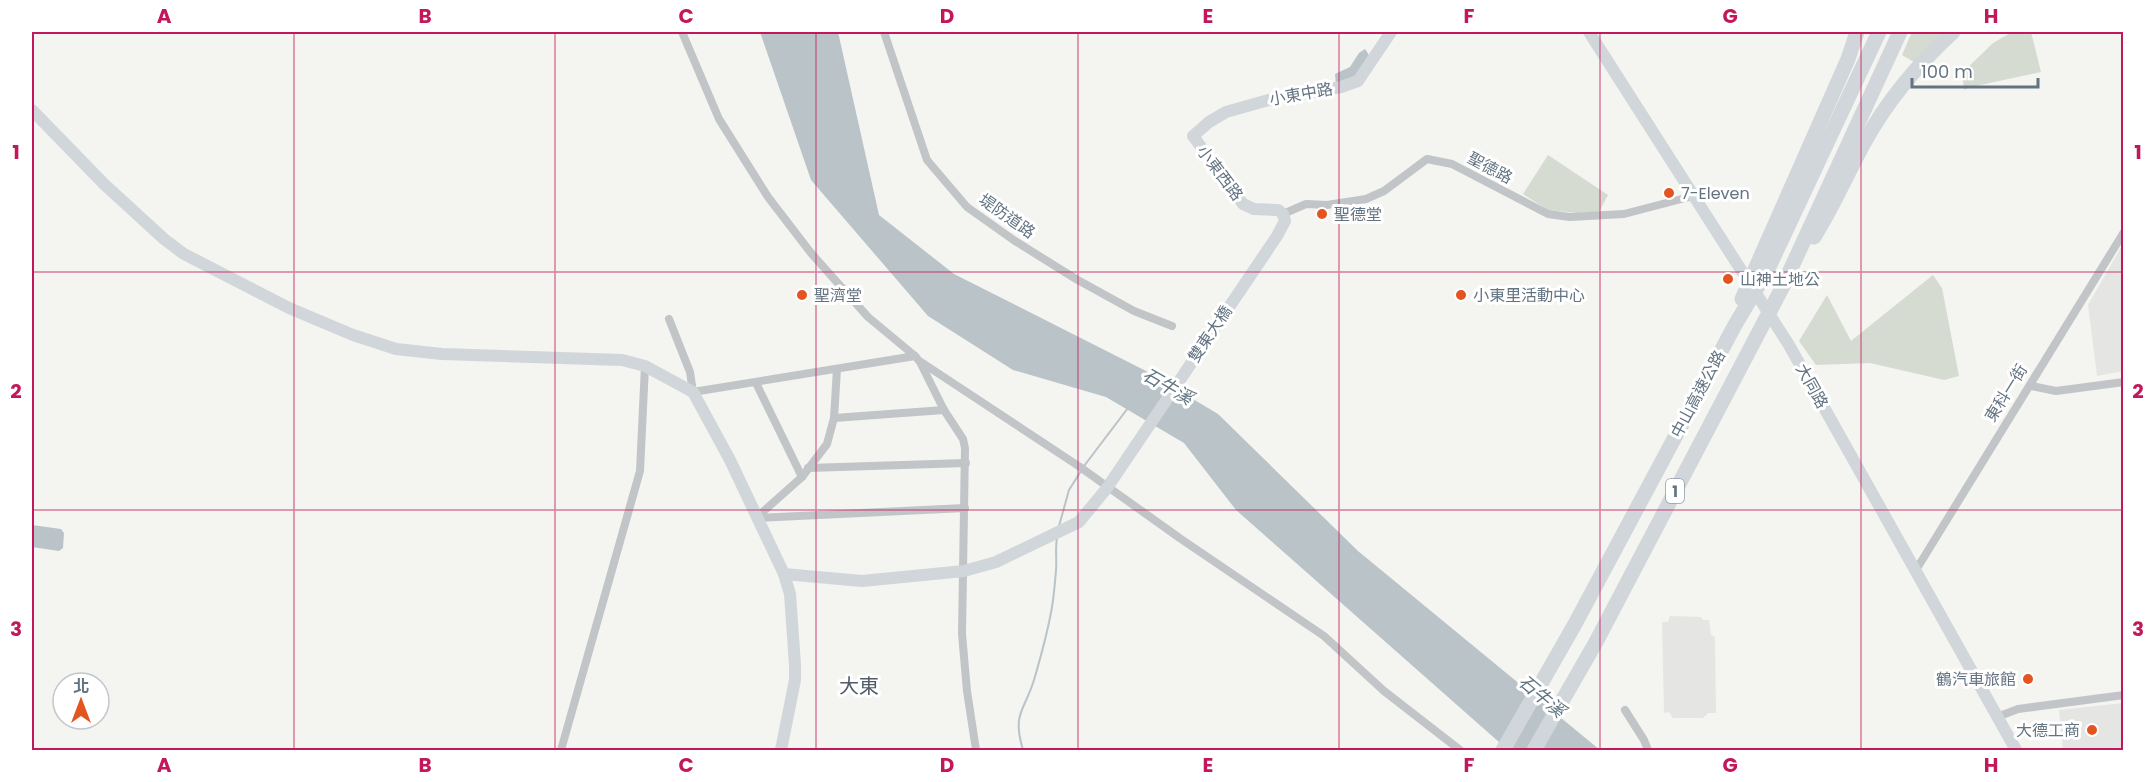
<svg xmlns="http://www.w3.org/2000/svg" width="2155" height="782" font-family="Poppins,'Noto Sans TC',sans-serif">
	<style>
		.built { fill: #e5e6e4 }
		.green { fill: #d5dbd1 }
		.water { fill: #b9c3c8 }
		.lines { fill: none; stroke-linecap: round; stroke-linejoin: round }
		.stream { stroke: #b9c3c8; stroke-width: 2 }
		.street { stroke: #c1c5c8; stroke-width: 8 }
		.secondary { stroke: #d1d6da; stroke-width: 12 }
		.highway { stroke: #d1d6da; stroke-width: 15 }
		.grid { fill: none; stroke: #c2185b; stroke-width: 1.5; stroke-opacity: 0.55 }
		.poi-dot { fill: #e45420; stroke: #fff; stroke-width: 2 }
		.labels { text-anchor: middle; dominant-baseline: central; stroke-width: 6; stroke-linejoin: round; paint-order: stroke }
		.shield { fill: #fff; stroke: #929da8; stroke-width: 1.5 }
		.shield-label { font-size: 15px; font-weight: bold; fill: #637382 }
		.street-label { font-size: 16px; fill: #637382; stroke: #fff }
		.poi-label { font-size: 16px; fill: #637382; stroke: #fff; text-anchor: start }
		.water-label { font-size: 18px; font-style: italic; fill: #5f757f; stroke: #fff }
		.quarter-label { font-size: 20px; fill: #515c67; stroke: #fff }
		.neatline { fill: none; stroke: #c2185b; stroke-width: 2 }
		.grid-label { font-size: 20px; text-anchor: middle; font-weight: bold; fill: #c2185b }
	</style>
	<rect width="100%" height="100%" fill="#f4f4f0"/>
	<g class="built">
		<polygon points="2123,244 2123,371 2097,376 2088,305"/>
		<polygon points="1670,616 1701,617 1703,620 1709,620 1711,635 1715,637 1716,713 1708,713 1703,718 1673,718 1669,712 1664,713 1662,622 1668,622"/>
		<polygon points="2123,703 2123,750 2063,750 2059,710"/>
	</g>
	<g class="green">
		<polygon points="1912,32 1943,32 1914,62 1902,55"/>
		<polygon points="2012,32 2031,32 2041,72 1971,87 1964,90 1962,73 1993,43"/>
		<polygon points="1548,155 1608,195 1599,212 1578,213 1548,210 1523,194"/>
		<polygon points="1933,275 1942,288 1959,376 1944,380 1870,363 1816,365 1799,341 1827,295 1851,341"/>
	</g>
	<g class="water">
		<polygon points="760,32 838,32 879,215 954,274 1146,371 1218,414 1358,551 1600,750 1508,750 1236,510 1184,443 1106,397 1013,370 928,316 811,180"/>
		<polygon points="1365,49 1369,55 1356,75 1336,85 1335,74 1350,67 1359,53"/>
		<polygon points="32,525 61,529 64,533 63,548 59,551 32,547"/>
	</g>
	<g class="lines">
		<g class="stream">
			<polyline points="1084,466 1128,408"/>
			<polyline points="1059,526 1069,490 1081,471"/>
			<path d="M1023 750C1012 713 1024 712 1034 680 1041 656 1048 631 1052 607 1054 595 1055 582 1056 570 1057 559 1055 549 1057 538"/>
		</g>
		<g class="street">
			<polyline points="682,32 719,119 768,197 811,253 868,317 915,356"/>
			<polyline points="884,32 927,160 967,207 1015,241 1076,279 1134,311 1172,326"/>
			<polyline points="1283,214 1306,204 1327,205 1366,199 1384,191 1427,159 1452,164 1548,214 1570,217 1624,214 1693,196"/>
			<polyline points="669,319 690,372 693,392 915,356 920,362 944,410 963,439 965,448 962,634 967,691 976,750"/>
			<polyline points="921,362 1080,467 1181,539 1324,636 1384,691 1460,750"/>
			<polyline points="756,383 802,477"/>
			<polyline points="2031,386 2056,391 2124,382"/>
			<polyline points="834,418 944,410"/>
			<polyline points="808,468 966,463"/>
			<polyline points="757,517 802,477 827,444 834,418 837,369"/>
			<polyline points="757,518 965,508"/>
			<polyline points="1916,570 2124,232"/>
			<polyline points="1625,710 1644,740 1648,750"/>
			<polyline points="1997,717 2018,709 2124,695"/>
			<polyline points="561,750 640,471 645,366"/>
		</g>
		<g class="secondary">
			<polyline points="1589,32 1789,345 2016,750"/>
			<polyline points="32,110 104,184 164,239 184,254 289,308 353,335 396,349 442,354 622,360 645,366 693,392 730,460 784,574 790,594 795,665 795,680 781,750"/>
			<polyline points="784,574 862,581 964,571 996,562 1079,522 1107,488 1277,236 1285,221 1283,214 1278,210 1254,209 1243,204 1193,136 1209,122 1226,112 1272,99 1341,87 1358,81 1391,32"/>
		</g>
		<g class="highway">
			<path d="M1814 237C1833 207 1847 174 1864 143 1887 101 1918 64 1953 32"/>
			<polyline points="1742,299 1848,59 1857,32"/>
			<polyline points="1503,750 1575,624 1735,325 1767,271 1879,32"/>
			<polyline points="1534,750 1596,642 1782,288 1900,32"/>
		</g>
	</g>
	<path class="grid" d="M294 32V750M555 32V750M816 32V750M1078 32V750M1339 32V750M1600 32V750M1861 32V750M32 272H2124M32 510H2124"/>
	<g class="poi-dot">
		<circle cx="1669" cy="193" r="6"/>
		<circle cx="1322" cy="214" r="6"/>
		<circle cx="1728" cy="279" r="6"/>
		<circle cx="802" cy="295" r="6"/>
		<circle cx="1461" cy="295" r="6"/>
		<circle cx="2028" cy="679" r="6"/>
		<circle cx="2092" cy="730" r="6"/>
	</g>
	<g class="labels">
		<rect class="shield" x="1666" y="479" width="18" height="24" rx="4.5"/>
		<g class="shield-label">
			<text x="1675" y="491">1</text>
		</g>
		<g class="street-label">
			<text transform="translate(1301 94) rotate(-10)">小東中路</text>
			<text transform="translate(1490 168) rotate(28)">聖德路</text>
			<text transform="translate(1220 173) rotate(53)">小東西路</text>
			<text transform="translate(1007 216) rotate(35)">堤防道路</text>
			<text transform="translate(1210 334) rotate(-56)">雙東大橋</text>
			<text transform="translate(1812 386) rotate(61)">大同路</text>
			<text transform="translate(2006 393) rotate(-58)">東科一街</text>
			<text transform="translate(1698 394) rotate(-62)">中山高速公路</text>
		</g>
		<g class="poi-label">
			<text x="1681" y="193">7-Eleven</text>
			<text x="1334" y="214">聖德堂</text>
			<text x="1740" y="279">山神土地公</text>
			<text x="814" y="295">聖濟堂</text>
			<text x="1473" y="295">小東里活動中心</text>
			<text x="2016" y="679" text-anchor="end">鶴汽車旅館</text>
			<text x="2080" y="730" text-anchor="end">大德工商</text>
		</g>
		<g class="water-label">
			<text transform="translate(1168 386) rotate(30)">石牛溪</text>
			<text transform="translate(1542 696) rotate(40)">石牛溪</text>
		</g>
		<g class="quarter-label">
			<text x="859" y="686">大東</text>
		</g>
	</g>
	<rect width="2155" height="782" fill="none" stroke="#ffffff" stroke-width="66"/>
	<g transform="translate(81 701)"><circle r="28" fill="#ffffff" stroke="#c1c7cd" stroke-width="1.5"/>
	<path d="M0-4.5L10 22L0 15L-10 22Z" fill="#e45420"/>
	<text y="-9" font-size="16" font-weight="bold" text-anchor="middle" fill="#637382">北</text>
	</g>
	<path d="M1912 78v9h126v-9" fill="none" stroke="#637382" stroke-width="3"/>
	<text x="1921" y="78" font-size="18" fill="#637382" stroke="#ffffff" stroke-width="4.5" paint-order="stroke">100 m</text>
	<rect x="33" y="33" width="2089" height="716" class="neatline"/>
	<g class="grid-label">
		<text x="164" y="23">A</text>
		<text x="425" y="23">B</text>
		<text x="686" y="23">C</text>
		<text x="947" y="23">D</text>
		<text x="1208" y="23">E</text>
		<text x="1469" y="23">F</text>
		<text x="1730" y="23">G</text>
		<text x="1991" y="23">H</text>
		<text x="16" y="159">1</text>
		<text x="2138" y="159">1</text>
		<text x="16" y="398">2</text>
		<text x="2138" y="398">2</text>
		<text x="16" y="636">3</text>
		<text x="2138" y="636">3</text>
		<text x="164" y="772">A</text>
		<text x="425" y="772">B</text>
		<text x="686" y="772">C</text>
		<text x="947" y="772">D</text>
		<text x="1208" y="772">E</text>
		<text x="1469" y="772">F</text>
		<text x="1730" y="772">G</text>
		<text x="1991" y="772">H</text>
	</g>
</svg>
